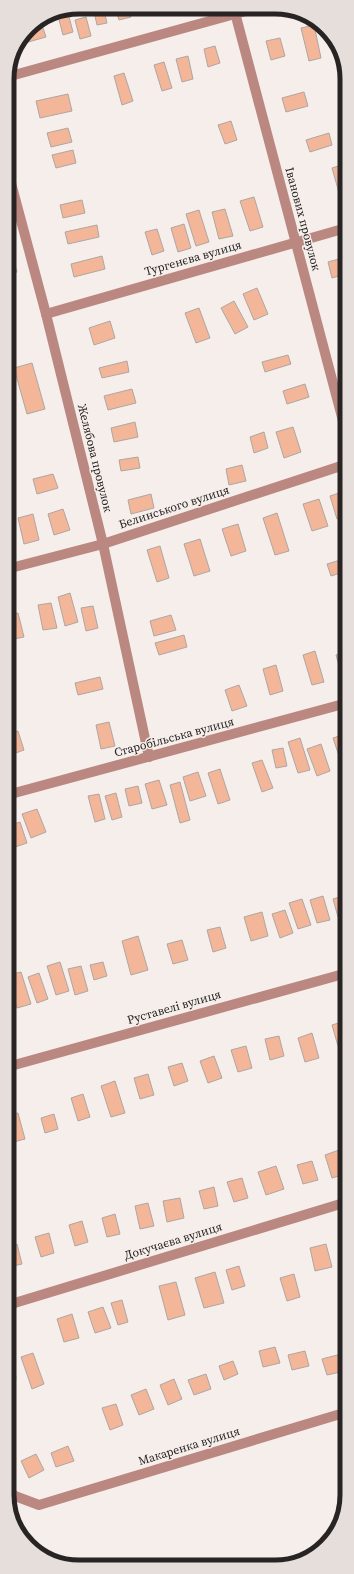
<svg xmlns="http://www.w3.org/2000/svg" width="354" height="1574" font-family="'Source Serif 4',serif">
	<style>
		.building { fill: #f3b698; stroke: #aea6a3 }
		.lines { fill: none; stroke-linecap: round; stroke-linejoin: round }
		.street { stroke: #bb8881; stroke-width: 10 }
		.labels { text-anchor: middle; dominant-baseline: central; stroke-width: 3; stroke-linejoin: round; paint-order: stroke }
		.street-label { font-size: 12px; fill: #272423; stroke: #f5eeea }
		.rim { fill: none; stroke: #272423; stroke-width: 5 }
	</style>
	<rect width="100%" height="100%" fill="#f5eeea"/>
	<g class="building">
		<polygon points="93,7 103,7 107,23 97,25"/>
		<polygon points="115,7 128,8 131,17 119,20"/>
		<polygon points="135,8 148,8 149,11 137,14"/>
		<polygon points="68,13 73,32 63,35 58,16"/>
		<polygon points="86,17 91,36 80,39 75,20"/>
		<polygon points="314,25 321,58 309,61 301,28"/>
		<polygon points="43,28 46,37 21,44 26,33"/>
		<polygon points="280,38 285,56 271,60 266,41"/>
		<polygon points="215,46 220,63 208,67 204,49"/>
		<polygon points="188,56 193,79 182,82 176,59"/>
		<polygon points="164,62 172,88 162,91 154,65"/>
		<polygon points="124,73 133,101 122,105 114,76"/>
		<polygon points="304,92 308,106 286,112 282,98"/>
		<polygon points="68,94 72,111 40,118 36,101"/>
		<polygon points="231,121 237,140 225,144 218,125"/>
		<polygon points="68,128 72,142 51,147 47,133"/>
		<polygon points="329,133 332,145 310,152 306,140"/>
		<polygon points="73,150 76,163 56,168 52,155"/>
		<polygon points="345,164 346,198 341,200 332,168"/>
		<polygon points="254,197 263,227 250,231 240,201"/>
		<polygon points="82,200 85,213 63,218 60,205"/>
		<polygon points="225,209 233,236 219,239 212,212"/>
		<polygon points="199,210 209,242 196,246 186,214"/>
		<polygon points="184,224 191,248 178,252 171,228"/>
		<polygon points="97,225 99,237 68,244 65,232"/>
		<polygon points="157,229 164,251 152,255 145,232"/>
		<polygon points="10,249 17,272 7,275 7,250"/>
		<polygon points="102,256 105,269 74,277 71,264"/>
		<polygon points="346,257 346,274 332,278 328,262"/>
		<polygon points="257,288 268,314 254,320 243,294"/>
		<polygon points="234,301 248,327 235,334 221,308"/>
		<polygon points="199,308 210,338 196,343 185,313"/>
		<polygon points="110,321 115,338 94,345 89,328"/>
		<polygon points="288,355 291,364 265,372 262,362"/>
		<polygon points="127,361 129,372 102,378 99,368"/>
		<polygon points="32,363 45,409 27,414 14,368"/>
		<polygon points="305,384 309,397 287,404 283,391"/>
		<polygon points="132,389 136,403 108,410 104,396"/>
		<polygon points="135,422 138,437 114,442 111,428"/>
		<polygon points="293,427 301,452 284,458 276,432"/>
		<polygon points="264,432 268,448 254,453 250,437"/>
		<polygon points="138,457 140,468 121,471 119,460"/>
		<polygon points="242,465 246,481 229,485 226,469"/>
		<polygon points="53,474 58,488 37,494 33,479"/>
		<polygon points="342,492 347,507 347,517 337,519 330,496"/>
		<polygon points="151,494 154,508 131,514 128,500"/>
		<polygon points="319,499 328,526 312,531 303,504"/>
		<polygon points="63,509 70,530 54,535 48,514"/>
		<polygon points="277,513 289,551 275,555 263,518"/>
		<polygon points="33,514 39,540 24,544 18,518"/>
		<polygon points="238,524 246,551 231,556 222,529"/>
		<polygon points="200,539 210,571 194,576 184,544"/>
		<polygon points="160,546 169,578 157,582 147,550"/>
		<polygon points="347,558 347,571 331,576 327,564"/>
		<polygon points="70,593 78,622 65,626 58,597"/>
		<polygon points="51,603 57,628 43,630 38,605"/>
		<polygon points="93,606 98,628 86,631 81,608"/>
		<polygon points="18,613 24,637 9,640 7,616"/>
		<polygon points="171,615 176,630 154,636 150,621"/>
		<polygon points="184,635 187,647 159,655 155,643"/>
		<polygon points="315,651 324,682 312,685 303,655"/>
		<polygon points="347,652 347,675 342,676 336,655"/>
		<polygon points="276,665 283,691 270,695 263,669"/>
		<polygon points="100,677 103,689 78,695 75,683"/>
		<polygon points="239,685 247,706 232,711 225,690"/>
		<polygon points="109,722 115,746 101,749 96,725"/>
		<polygon points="18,731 24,750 10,755 7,745 7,734"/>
		<polygon points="345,734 347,740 347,760 341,762 333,738"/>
		<polygon points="300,738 310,770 298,773 288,742"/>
		<polygon points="321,744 330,771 317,776 307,749"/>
		<polygon points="283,748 287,766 276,768 272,750"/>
		<polygon points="262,760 273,788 262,792 252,763"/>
		<polygon points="220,769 230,800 218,804 208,773"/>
		<polygon points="198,772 206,796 190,801 183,777"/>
		<polygon points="159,780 167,805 152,809 145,784"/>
		<polygon points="180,782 190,820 180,823 170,785"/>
		<polygon points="138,786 142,803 129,806 125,789"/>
		<polygon points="116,793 122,817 112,820 105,796"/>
		<polygon points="99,794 105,819 95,822 88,796"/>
		<polygon points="37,809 46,832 31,838 22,814"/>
		<polygon points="20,822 27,843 15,847 8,826"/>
		<polygon points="323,896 330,920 317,923 310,900"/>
		<polygon points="343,896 347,915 338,917 333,899"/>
		<polygon points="302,899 311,925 298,929 289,903"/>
		<polygon points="285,910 293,933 280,938 272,914"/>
		<polygon points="262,912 268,936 251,941 244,917"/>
		<polygon points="220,927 226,948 213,952 207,930"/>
		<polygon points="138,936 148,970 131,975 122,941"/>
		<polygon points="182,940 188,960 173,964 167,944"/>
		<polygon points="60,962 69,991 56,995 47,966"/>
		<polygon points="103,962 107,976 94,980 90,965"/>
		<polygon points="81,966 88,991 75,995 68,969"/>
		<polygon points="21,972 31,1004 17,1008 8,975"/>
		<polygon points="39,973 48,999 37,1003 28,977"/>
		<polygon points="345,1021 347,1028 347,1043 338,1046 332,1025"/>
		<polygon points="312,1033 319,1058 305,1062 298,1038"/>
		<polygon points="279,1036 284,1056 270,1060 265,1039"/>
		<polygon points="246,1046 252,1068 238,1072 231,1050"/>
		<polygon points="214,1056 222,1078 208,1083 200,1061"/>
		<polygon points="182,1063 188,1081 174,1086 168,1067"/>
		<polygon points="148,1074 154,1095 140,1099 134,1078"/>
		<polygon points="115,1081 125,1113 111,1117 101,1086"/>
		<polygon points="83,1094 90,1117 78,1121 71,1098"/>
		<polygon points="18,1113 25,1139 10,1143 7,1132 7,1116"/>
		<polygon points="54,1114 58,1129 45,1133 41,1118"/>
		<polygon points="339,1150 346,1174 332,1178 325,1155"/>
		<polygon points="312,1161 318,1180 303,1184 297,1165"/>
		<polygon points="276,1166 284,1189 266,1195 258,1172"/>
		<polygon points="242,1178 248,1198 234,1202 227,1182"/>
		<polygon points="214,1187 218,1206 204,1209 199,1191"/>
		<polygon points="180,1198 184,1218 167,1222 163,1201"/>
		<polygon points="148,1203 154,1226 140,1229 135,1206"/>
		<polygon points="115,1214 120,1234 107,1237 102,1218"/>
		<polygon points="82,1221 88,1242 75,1246 69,1225"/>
		<polygon points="49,1233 54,1253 41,1257 35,1237"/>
		<polygon points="17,1244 22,1264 8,1267 8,1247"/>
		<polygon points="326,1244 332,1267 315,1271 310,1248"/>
		<polygon points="239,1266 245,1286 232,1290 226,1270"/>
		<polygon points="215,1272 224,1303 204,1308 195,1278"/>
		<polygon points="294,1274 300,1297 287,1301 280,1278"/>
		<polygon points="176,1282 185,1315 168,1320 159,1286"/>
		<polygon points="122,1300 128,1322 118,1325 111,1303"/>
		<polygon points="103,1307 111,1328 95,1333 88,1312"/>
		<polygon points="72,1314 79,1338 64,1342 57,1319"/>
		<polygon points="275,1347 280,1363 263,1367 259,1351"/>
		<polygon points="305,1351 309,1366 292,1370 288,1355"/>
		<polygon points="33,1353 44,1384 32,1389 21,1357"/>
		<polygon points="341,1354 345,1371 327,1375 322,1359"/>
		<polygon points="233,1361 238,1374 224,1380 219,1366"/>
		<polygon points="14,1362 16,1379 8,1382 8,1365"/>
		<polygon points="206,1374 211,1389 194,1395 188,1380"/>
		<polygon points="174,1379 182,1399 168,1405 160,1385"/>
		<polygon points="146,1389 154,1409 139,1415 131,1395"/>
		<polygon points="116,1404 123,1425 110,1430 102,1408"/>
		<polygon points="68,1446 74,1461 56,1467 51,1453"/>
		<polygon points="36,1454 44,1470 29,1478 21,1461"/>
	</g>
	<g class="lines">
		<g class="street">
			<polyline points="234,9 347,436"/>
			<polyline points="7,77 253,9"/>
			<polyline points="7,168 46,314 103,544 149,757"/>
			<polyline points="46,314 346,228"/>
			<polyline points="7,569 103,544 347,464"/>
			<polyline points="7,795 347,703"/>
			<polyline points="7,1067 347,973"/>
			<polyline points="8,1305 347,1202"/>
			<polyline points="8,1490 15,1496 39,1505 347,1412"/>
		</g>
	</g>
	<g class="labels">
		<g class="street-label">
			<text transform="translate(303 219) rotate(75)">Іванових провулок</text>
			<text transform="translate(193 258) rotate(-16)">Тургенєва вулиця</text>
			<text transform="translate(95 458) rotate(76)">Желябова провулок</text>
			<text transform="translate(174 507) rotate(-18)">Белинського вулиця</text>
			<text transform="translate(174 737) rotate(-15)">Старобільська вулиця</text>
			<text transform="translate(174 1007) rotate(-16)">Руставелі вулиця</text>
			<text transform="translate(173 1241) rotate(-17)">Докучаєва вулиця</text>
			<text transform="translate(189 1446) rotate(-17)">Макаренка вулиця</text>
		</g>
	</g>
	<path d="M0 0H354V1574H0ZM79 14H275A65 65 0 0 1 340 79V1495A65 65 0 0 1 275 1560H79A65 65 0 0 1 14 1495V79A65 65 0 0 1 79 14Z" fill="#e5deda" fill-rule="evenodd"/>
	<path class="rim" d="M79 14H275A65 65 0 0 1 340 79V1495A65 65 0 0 1 275 1560H79A65 65 0 0 1 14 1495V79A65 65 0 0 1 79 14Z"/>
</svg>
